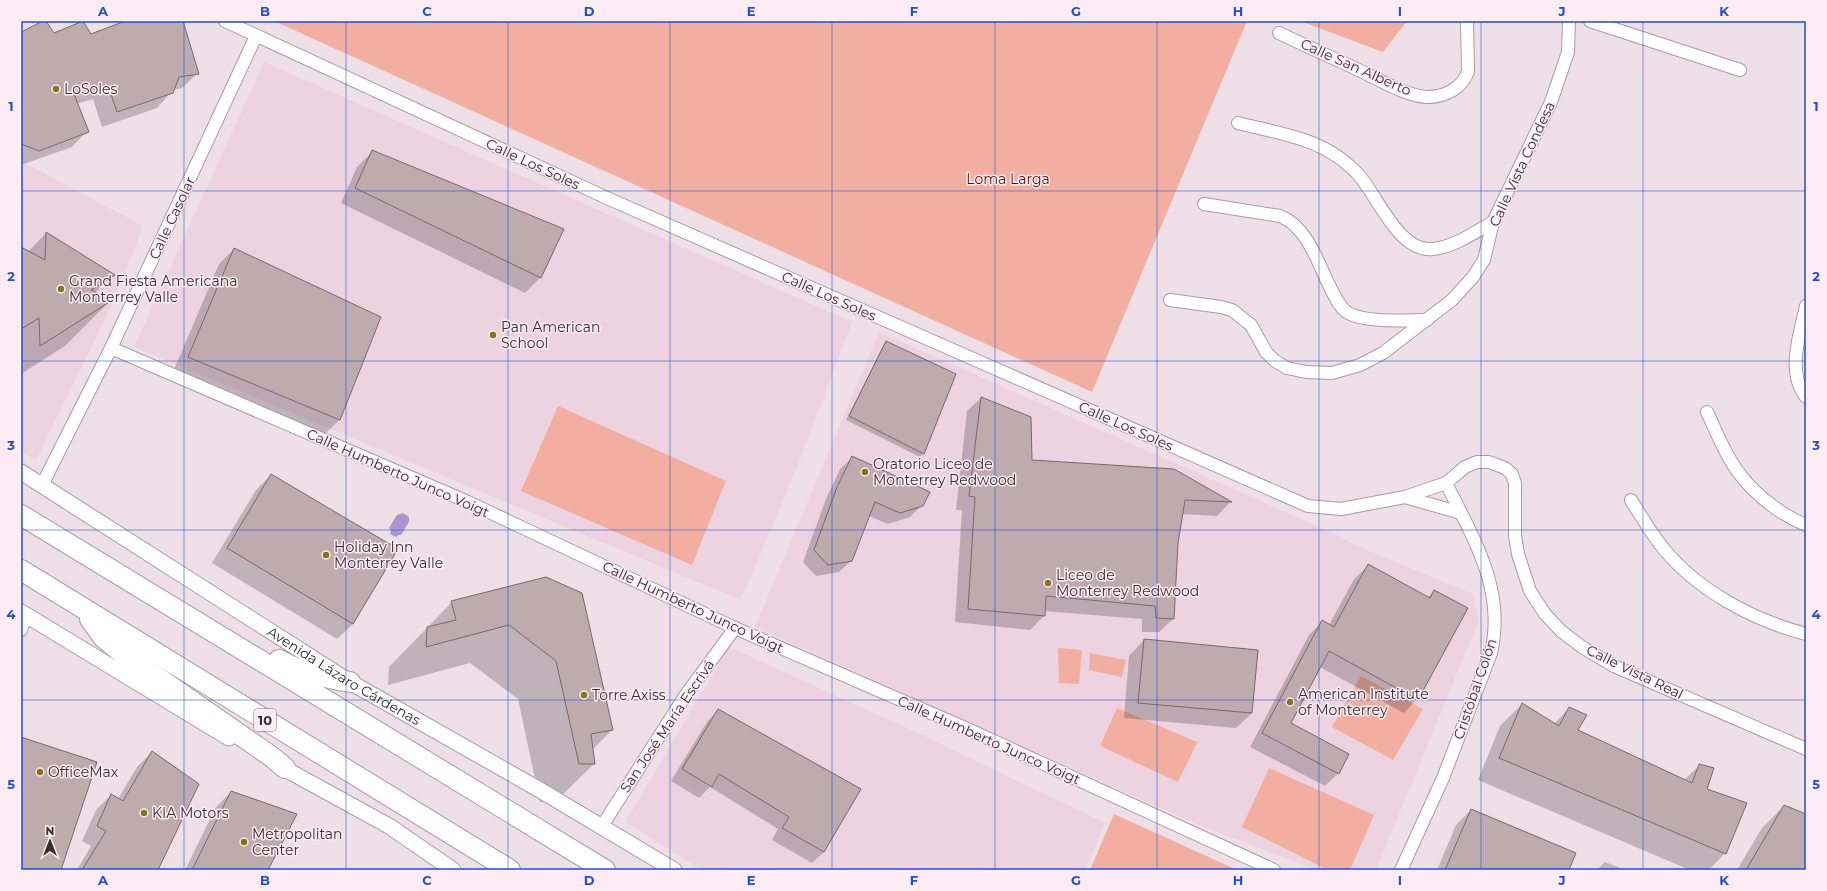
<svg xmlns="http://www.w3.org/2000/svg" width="1827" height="891" font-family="Montserrat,sans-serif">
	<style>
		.built { fill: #ecd3df }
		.green { fill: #f2afa1 }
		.water { fill: #aa95ce }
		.shadow { fill: #0003 }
		.building { fill: #bdabad; stroke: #79696b }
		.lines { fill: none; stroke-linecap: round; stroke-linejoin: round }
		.minor-casing { stroke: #ab9ba3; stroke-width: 14 }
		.tertiary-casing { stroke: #ab9ba3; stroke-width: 17 }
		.trunk-casing { stroke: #ab9ba3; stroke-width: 22 }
		.minor { stroke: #fff; stroke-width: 12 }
		.tertiary { stroke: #fff; stroke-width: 15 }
		.trunk { stroke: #fff; stroke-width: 20 }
		.grid { fill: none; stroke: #1d4ed8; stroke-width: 1; stroke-opacity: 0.55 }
		.poi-dot { fill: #817619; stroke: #fdecf4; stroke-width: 1.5 }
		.labels { text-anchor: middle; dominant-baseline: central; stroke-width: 3; stroke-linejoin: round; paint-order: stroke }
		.shield { fill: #fdecf4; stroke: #71686c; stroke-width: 1 }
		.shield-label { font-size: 13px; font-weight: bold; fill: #352f32 }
		.street-label { font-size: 14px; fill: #352f32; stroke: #fdecf4 }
		.poi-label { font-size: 14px; fill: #352f32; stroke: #fdecf4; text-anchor: start }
		.park-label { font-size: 14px; fill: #621305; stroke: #fdecf4 }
		.neatline { fill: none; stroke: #1d4ed8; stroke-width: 1.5 }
		.grid-label { font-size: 13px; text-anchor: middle; font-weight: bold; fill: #1d4ed8 }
	</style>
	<rect width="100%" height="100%" fill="#efdfe7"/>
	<g class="built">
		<polygon points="264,62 852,322 796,470 741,600 134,347"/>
		<polygon points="21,161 143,226 114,301 36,460 21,451"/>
		<polygon points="879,332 1344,538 1350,543 1473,594 1479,620 1376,870 1317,870 1199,825 755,627"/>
		<polygon points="729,647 922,735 1105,823 1085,870 702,870 625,822"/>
	</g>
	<g class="green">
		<polygon points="274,21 1247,21 1092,392"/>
		<polygon points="1300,21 1407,21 1383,52"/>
		<polygon points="558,406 726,481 692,565 521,491"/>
		<polygon points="1058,648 1082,650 1079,684 1059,683"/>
		<polygon points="1090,653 1126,660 1122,677 1089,670"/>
		<polygon points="1361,676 1423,709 1393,760 1332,727"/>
		<polygon points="1117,708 1197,742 1178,782 1100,746"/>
		<polygon points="1269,768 1374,815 1350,870 1328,870 1242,827"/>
		<polygon points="1114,814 1237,870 1090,870"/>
	</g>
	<polygon class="water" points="403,513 409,517 409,522 401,535 398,535 396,537 390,534 391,531 389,528 397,515"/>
	<g class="shadow">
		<polygon points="128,21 182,21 198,73 182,88 173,90 157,108 102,127 93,99 76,104 87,131 72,147 21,165 21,33 90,35"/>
		<polygon points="373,151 562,230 540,278 525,293 341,203 357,167"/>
		<polygon points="46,233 113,275 95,293 110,301 65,346 21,374 21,248 28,252"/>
		<polygon points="234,249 339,420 324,435 173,372 219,264"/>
		<polygon points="886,342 924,453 920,457 846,420 883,346"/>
		<polygon points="981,398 1031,461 1174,470 1230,502 1217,516 1182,514 1177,543 1173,619 1159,632 1142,632 1142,619 1044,611 1044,616 1030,630 955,622 962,510 956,510 967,411"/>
		<polygon points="852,458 922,505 910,517 888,524 869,516 851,561 839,572 816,576 803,562 826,499 840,469"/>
		<polygon points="271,475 396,550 353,624 337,639 212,563 256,490"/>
		<polygon points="1368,566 1427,598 1434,591 1466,609 1417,699 1404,713 1320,667 1289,724 1338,773 1325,786 1250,747 1309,635 1322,622 1329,625 1354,579"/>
		<polygon points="546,578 612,730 592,750 594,764 555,802 540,802 518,699 470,663 388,685 389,667 452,602"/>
		<polygon points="1144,640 1252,713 1236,728 1124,718 1129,656"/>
		<polygon points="1522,704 1554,724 1569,708 1576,731 1684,780 1700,765 1725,853 1709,870 1690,870 1478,780 1500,726"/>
		<polygon points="718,710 860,789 824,852 812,863 772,840 778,829 710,787 699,798 671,781 707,722"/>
		<polygon points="152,752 157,870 77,870 91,846 82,841 96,810 111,795 118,799 137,767"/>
		<polygon points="231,792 267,870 185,870 216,807"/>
		<polygon points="1784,806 1806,815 1806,870 1737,870 1762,828"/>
		<polygon points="1471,810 1568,870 1437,870 1456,825"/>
		<polygon points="1605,862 1625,870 1597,870"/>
	</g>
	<g class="building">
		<polygon points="43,21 46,21 54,33 83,21 91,34 125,21 183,21 199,74 179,77 173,93 117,112 108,85 74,94 89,132 39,151 21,144 21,32"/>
		<polygon points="372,150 564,229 541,278 355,188"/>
		<polygon points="46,232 115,275 91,290 111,301 40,346 39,318 21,329 21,247 45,260"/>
		<polygon points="234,248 381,317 340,420 188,357"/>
		<polygon points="886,341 956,374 924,454 849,416"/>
		<polygon points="981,397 1031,417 1032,460 1174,469 1232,502 1185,500 1178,543 1174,619 1156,618 1155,606 1046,596 1045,616 968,609 975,497 969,496"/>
		<polygon points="852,456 930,492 923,506 900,513 875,502 852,561 828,565 814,550 837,487"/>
		<polygon points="271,474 398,549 353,624 227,548"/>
		<polygon points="1368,564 1430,598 1434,590 1468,608 1418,700 1329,651 1291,723 1349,754 1339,774 1262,733 1322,620 1334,627"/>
		<polygon points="546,577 582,593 613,730 591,734 595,764 579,764 556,661 509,625 426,647 427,627 456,620 451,601"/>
		<polygon points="1144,639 1258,650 1252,713 1138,703"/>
		<polygon points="1522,703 1559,726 1569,707 1587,715 1578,730 1692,783 1699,764 1714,768 1707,789 1747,803 1726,854 1499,758"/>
		<polygon points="718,709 861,789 824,852 782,828 789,817 719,774 712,787 682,769"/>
		<polygon points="21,737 97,762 61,870 21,870"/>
		<polygon points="152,751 199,784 158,870 82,870 106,831 97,826 111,794 123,801"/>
		<polygon points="231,791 297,814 268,870 192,870"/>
		<polygon points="1784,805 1806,814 1806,870 1746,870"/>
		<polygon points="1471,809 1576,853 1569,870 1445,870"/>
	</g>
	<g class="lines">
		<defs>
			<g id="minor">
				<polyline points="225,21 607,198 1308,506 1341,509 1405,497 1446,483 1465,467 1477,462 1489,462 1505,468 1512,474 1515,483 1515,536 1518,554 1530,591 1545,614 1561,631 1582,647 1614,666 1806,749"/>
				<polyline points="1590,21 1740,70"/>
				<path d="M1279 33C1308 47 1338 60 1367 74 1385 83 1408 96 1427 97 1445 97 1463 88 1468 71L1467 21"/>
				<path d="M1238 123C1273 132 1312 137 1341 159 1346 163 1352 168 1357 173 1377 194 1398 253 1433 249 1454 247 1475 232 1493 222"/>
				<path d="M1204 204 1280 216C1308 227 1318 264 1331 289 1335 297 1340 308 1348 313 1366 323 1406 320 1427 320"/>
				<polyline points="1170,300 1221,307 1232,310 1251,325 1266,352 1275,361 1287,368 1306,372 1332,373 1360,365 1383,353 1452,300 1473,277 1484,260 1493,222 1551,102 1568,52 1569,21"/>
				<path d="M1806 306C1800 334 1786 372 1806 397"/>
				<polyline points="111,348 468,502 735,628 972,731 1274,870"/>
				<path d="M1707 412C1717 433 1727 459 1742 477 1758 497 1783 516 1806 525"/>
				<polyline points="42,485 111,348 256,36"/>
				<polyline points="1405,497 1461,513"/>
				<path d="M1631 500C1641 516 1651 533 1663 548 1698 591 1753 620 1806 634"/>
				<polyline points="21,630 26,615"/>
				<polyline points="602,826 685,696 735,628"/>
				<path d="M1401 870 1443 778 1491 653C1506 589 1473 538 1446 483"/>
			</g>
			<g id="tertiary">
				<path id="s1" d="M21 472 350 682 540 790 674 870"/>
				<polyline points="21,612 229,738"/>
				<polyline points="276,764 389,826 453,870"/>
			</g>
			<g id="trunk">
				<polyline points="21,515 605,870"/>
				<polyline points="21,570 510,870"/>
				<polyline points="90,619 103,637 121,652 272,757 285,768"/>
				<path d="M279 660C301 672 325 678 350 682"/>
			</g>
		</defs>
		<use href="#minor" class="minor-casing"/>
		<use href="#tertiary" class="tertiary-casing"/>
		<use href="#trunk" class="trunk-casing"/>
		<use href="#minor" class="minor"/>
		<use href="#tertiary" class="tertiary"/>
		<use href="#trunk" class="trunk"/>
	</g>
	<path class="grid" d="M184 21V870M346 21V870M508 21V870M670 21V870M832 21V870M995 21V870M1157 21V870M1319 21V870M1481 21V870M1643 21V870M21 191H1806M21 361H1806M21 530H1806M21 700H1806"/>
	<g class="poi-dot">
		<circle cx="56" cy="89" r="4"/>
		<circle cx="61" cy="289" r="4"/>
		<circle cx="493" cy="335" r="4"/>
		<circle cx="865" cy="472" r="4"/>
		<circle cx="326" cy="555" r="4"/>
		<circle cx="1048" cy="583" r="4"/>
		<circle cx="584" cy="695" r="4"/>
		<circle cx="1290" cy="702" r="4"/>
		<circle cx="40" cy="772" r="4"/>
		<circle cx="144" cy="813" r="4"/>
		<circle cx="244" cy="842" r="4"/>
	</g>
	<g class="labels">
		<rect class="shield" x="254" y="709" width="22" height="22" rx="3"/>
		<g class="shield-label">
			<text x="265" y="720">10</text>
		</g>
		<g class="street-label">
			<text transform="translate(1356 67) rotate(24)">Calle San Alberto</text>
			<text transform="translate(533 164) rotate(25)">Calle Los Soles</text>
			<text transform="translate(1522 164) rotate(-65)">Calle Vista Condesa</text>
			<text transform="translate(172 218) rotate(-65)">Calle Casolar</text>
			<text transform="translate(829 296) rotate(24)">Calle Los Soles</text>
			<text transform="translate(1126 426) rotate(24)">Calle Los Soles</text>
			<text transform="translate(398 473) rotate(24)">Calle Humberto Junco Voigt</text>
			<text transform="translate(693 607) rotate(25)">Calle Humberto Junco Voigt</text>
			<text transform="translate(1635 672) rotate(26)">Calle Vista Real</text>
			<text stroke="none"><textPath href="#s1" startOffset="382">Avenida Lázaro Cárdenas</textPath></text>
			<text transform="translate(1475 689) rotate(-71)">Cristóbal Colón</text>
			<text transform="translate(667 726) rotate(-56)">San José María Escrivá</text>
			<text transform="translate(989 740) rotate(24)">Calle Humberto Junco Voigt</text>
		</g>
		<g class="poi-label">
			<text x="64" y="89">LoSoles</text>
			<text x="69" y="281">Grand Fiesta Americana<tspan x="69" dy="16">Monterrey Valle</tspan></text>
			<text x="501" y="327">Pan American<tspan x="501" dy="16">School</tspan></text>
			<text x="873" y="464">Oratorio Liceo de<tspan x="873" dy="16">Monterrey Redwood</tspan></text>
			<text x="334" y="547">Holiday Inn<tspan x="334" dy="16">Monterrey Valle</tspan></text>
			<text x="1056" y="575">Liceo de<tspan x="1056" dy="16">Monterrey Redwood</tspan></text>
			<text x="1298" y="694">American Institute<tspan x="1298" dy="16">of Monterrey</tspan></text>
			<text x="592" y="695">Torre Axiss</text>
			<text x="48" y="772">OfficeMax</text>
			<text x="152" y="813">KIA Motors</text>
			<text x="252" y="834">Metropolitan<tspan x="252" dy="16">Center</tspan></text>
		</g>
		<g class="park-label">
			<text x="1008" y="179">Loma Larga</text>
		</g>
	</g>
	<rect width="1827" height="891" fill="none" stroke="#fdecf4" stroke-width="44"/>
	<g transform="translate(50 841)" stroke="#fdecf4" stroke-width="3" paint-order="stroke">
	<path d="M0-3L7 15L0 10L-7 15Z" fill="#352f32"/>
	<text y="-6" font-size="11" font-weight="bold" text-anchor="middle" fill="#352f32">N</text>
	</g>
	<rect x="22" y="22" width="1783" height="847" class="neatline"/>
	<g class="grid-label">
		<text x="103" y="16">A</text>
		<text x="265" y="16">B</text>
		<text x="427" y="16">C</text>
		<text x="589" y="16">D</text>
		<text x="751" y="16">E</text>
		<text x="914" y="16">F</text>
		<text x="1076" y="16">G</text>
		<text x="1238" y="16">H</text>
		<text x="1400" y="16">I</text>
		<text x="1562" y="16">J</text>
		<text x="1724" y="16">K</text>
		<text x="11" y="111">1</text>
		<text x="1816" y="111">1</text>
		<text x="11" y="281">2</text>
		<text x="1816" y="281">2</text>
		<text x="11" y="450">3</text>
		<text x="1816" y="450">3</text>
		<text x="11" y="619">4</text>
		<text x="1816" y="619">4</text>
		<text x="11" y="789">5</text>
		<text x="1816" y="789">5</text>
		<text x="103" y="885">A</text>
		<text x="265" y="885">B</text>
		<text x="427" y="885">C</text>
		<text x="589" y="885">D</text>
		<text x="751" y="885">E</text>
		<text x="914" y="885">F</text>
		<text x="1076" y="885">G</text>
		<text x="1238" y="885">H</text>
		<text x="1400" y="885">I</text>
		<text x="1562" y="885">J</text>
		<text x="1724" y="885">K</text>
	</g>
</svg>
